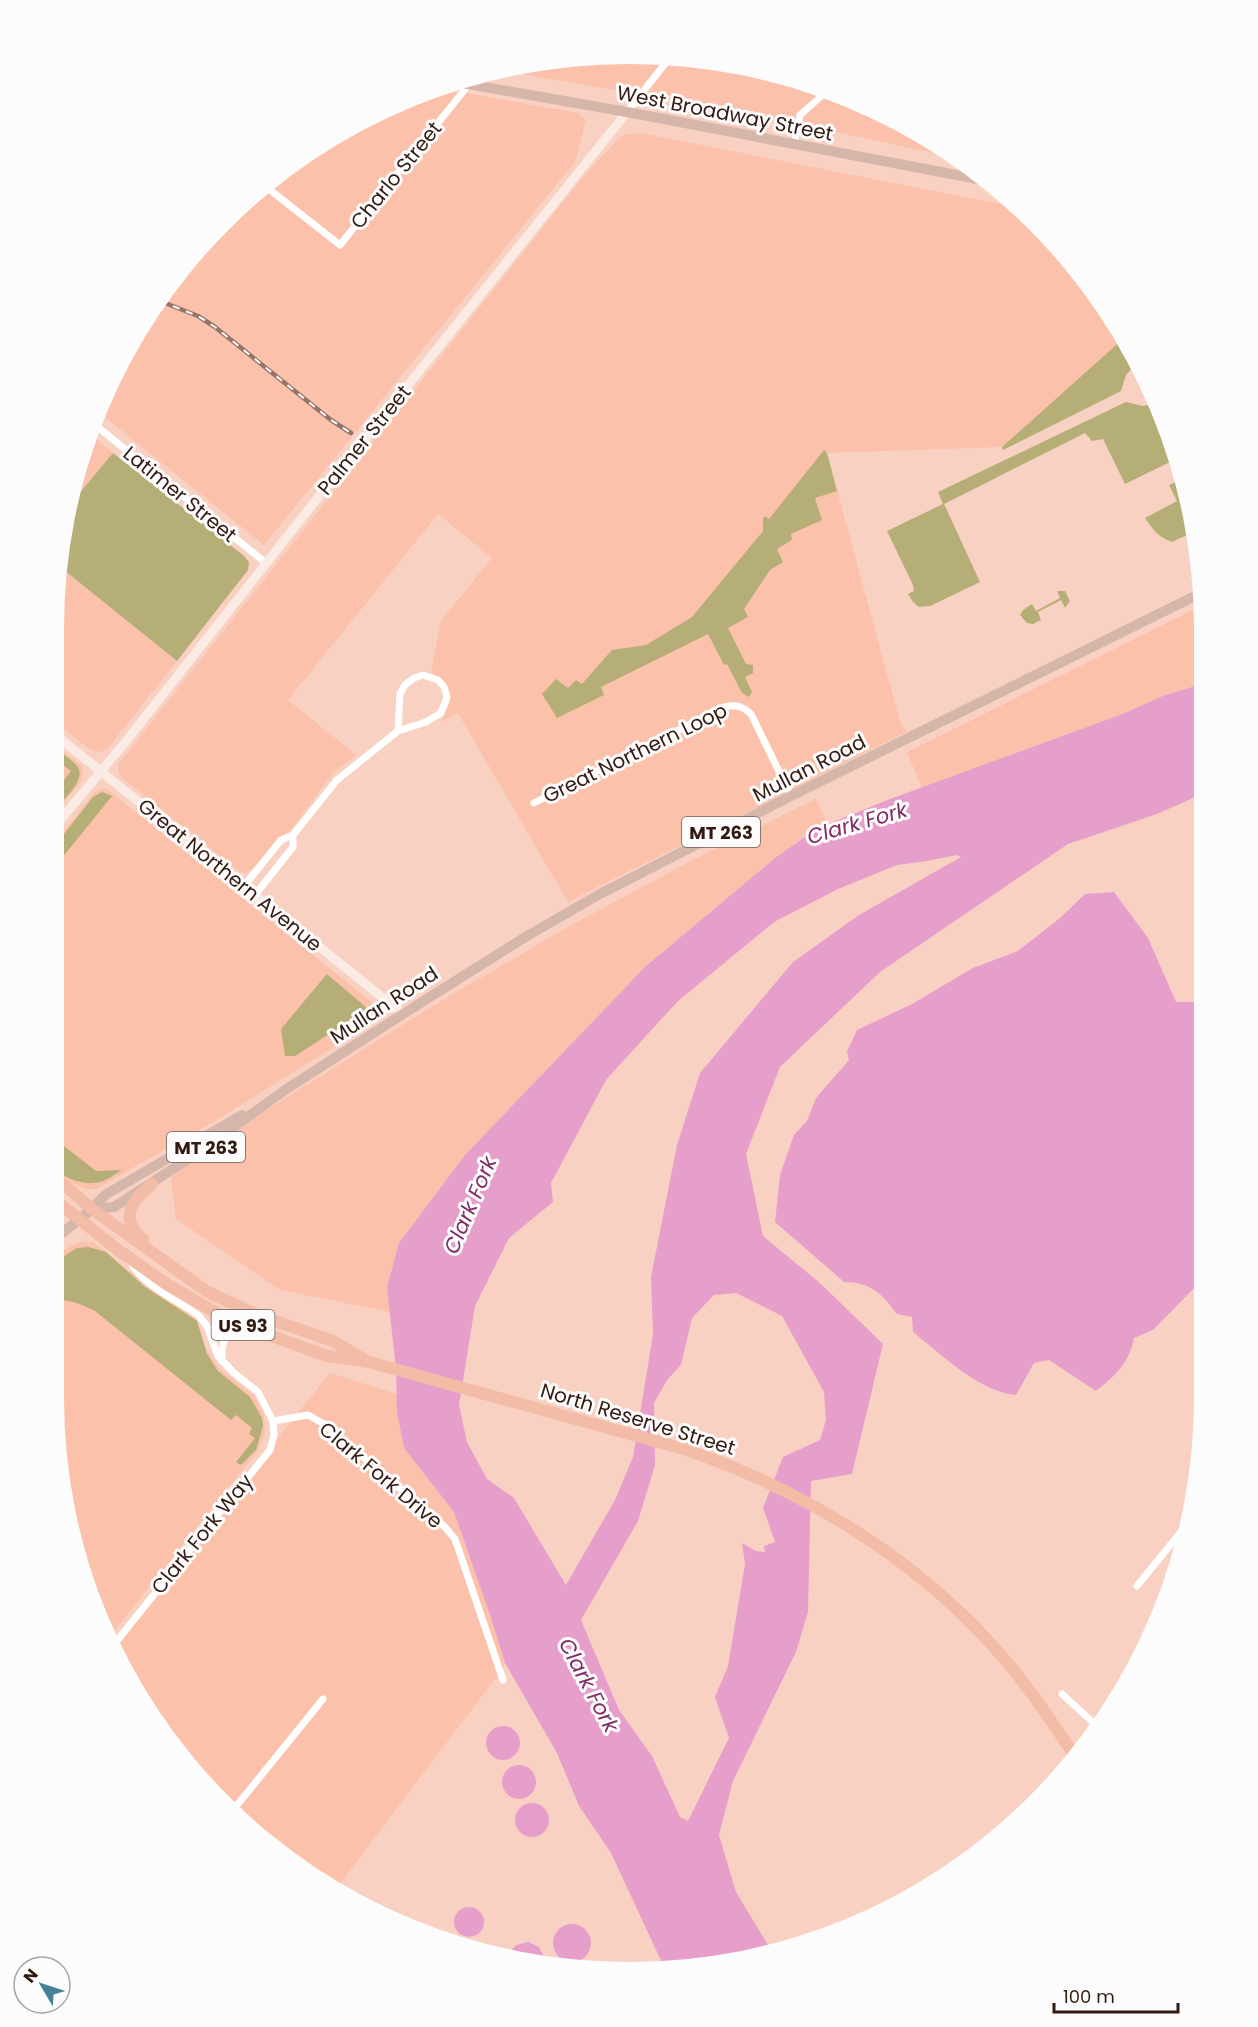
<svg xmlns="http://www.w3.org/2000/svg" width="1258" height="2027" font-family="Poppins,sans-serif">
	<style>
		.built { fill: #fbc1aa }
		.green { fill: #b5ae76 }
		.water { fill: #e69fcb; fill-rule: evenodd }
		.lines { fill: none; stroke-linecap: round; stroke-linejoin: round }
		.street { stroke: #fff; stroke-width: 7 }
		.secondary { stroke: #fbebe5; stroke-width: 9 }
		.primary { stroke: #d5b6aa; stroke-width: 10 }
		.highway { stroke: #f2bca7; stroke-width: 12 }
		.rail-casing { stroke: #957569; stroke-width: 4.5 }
		.rail { stroke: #fcfcfc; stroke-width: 2; stroke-dasharray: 7; stroke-linecap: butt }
		.labels { text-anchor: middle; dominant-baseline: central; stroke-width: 6; stroke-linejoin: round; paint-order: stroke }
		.shield { fill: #fcfcfc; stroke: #6f5e58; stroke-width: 1.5 }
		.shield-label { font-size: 18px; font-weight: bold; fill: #321a11 }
		.street-label { font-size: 20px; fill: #321a11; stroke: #fcfcfc }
		.water-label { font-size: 21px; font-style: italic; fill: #802e66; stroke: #fcfcfc }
	</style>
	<rect width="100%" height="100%" fill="#f9d1c2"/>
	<g class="built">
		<polygon points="666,55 777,74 833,94 845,104 848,100 883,113 953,157 736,111 503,71 554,59"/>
		<polygon points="437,88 578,113 586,120 575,162 264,545 97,411 98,409 173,279 250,197 341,131"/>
		<polygon points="641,133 1016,207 1062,250 1124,338 1002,447 827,453 900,722 906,732 568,902 458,713 441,722 450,703 450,696 448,688 431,672 441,621 492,558 438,514 288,700 356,755 334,772 291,829 253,868 245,873 240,872 121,777 118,770 119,763 582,178 620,137 628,134"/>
		<polygon points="91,435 113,453 73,501"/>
		<polygon points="59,566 177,661 108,748 100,752 92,751 58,725"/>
		<polygon points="1203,605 1202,684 1165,695 1125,713 922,788 907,752"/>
		<polygon points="58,747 82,766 83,774 81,781 57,811"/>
		<polygon points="102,789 107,789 379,1008 381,1014 379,1019 220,1118 96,1189 85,1189 69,1181 55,1170 57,839 95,792"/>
		<polygon points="816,799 826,820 775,858 646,966 465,1155 399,1243 387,1287 390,1312 280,1290 176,1219 171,1177 263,1112 441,1001 568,927 687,863"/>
		<polygon points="80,1242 93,1242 148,1286 187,1312 197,1321 207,1351 220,1369 254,1396 264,1415 265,1434 257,1452 112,1634 84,1583 54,1398 55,1259 66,1249"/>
		<polygon points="330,1373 397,1394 397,1413 404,1448 454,1512 490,1615 505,1663 504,1667 338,1886 279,1854 173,1748 115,1640"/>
	</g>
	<g class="green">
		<polygon points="1124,338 1136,364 1126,375 1121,391 1003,450 1002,447"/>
		<path d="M1126 402 1143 406 1153 404 1184 480 1193 532 1172 542C1158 537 1153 530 1145 518L1177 501 1169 485 1180 480 1170 462 1125 484 1103 439 1092 441 1085 433 944 504 980 582 930 606 919 607 913 602 908 594 914 591 913 585 887 531 943 504 938 492Z"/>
		<polygon points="824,450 827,453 837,491 815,498 822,520 791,534 792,540 777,549 783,562 770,570 744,609 748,617 728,628 746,664 753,665 753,673 745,677 752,692 749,697 742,693 727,664 724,665 708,634 601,687 604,695 557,718 542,694 556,679 568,688 576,680 582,684 612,650 646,645 692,617 763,531 763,518 765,516 769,519"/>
		<polygon points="113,453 243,555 249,562 248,570 177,661 59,566 59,554 73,501"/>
		<polygon points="1057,591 1065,591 1070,601 1065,608 1061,600 1038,612 1041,620 1033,624 1027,623 1020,615 1023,610 1032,604 1036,611 1060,598"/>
		<path d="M58 750C64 755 72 760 77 766 87 779 65 798 57 807L58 788 71 771 58 761Z"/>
		<polygon points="102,792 112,796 62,858 57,854 57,843 93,797"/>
		<polygon points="327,974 368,1009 295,1056 285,1056 281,1029"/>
		<path d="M55 1139 96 1171 122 1170C115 1174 108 1180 100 1182 85 1186 67 1179 55 1170Z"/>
		<path d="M88 1247 106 1252 145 1287 197 1321 207 1354 218 1371 250 1397 262 1418 263 1426 256 1450 241 1465 236 1462 255 1438 249 1434 252 1428 236 1415 231 1420 95 1311C82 1305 69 1298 55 1301V1262L77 1248Z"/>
	</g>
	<g class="water">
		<path d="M1202 684V794L1157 814 1068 844 880 972 780 1067 746 1154 763 1236 821 1284 883 1344 852 1474 811 1481 808 1612 796 1652 733 1781 719 1835 736 1892 771 1950 664 1967 611 1853 579 1806 557 1753 505 1663 490 1615 454 1512 404 1448 397 1413 396 1369 387 1287 399 1243 465 1155 646 966 775 858 816 829 890 799 1125 713 1165 695ZM957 855 961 857 859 915 793 962 700 1073 677 1145 651 1277 653 1334 633 1457 615 1500 566 1585 514 1498 487 1479 467 1442 459 1405 475 1306 509 1238 553 1202 551 1183 606 1080 677 1002 774 922 838 889 897 865 927 861ZM736 1293 782 1316 824 1392 826 1420 820 1440 783 1457 763 1508 775 1542 764 1546 765 1552 756 1551 742 1543 745 1564 728 1666 715 1697 729 1738 688 1821 680 1817 652 1756 619 1710 581 1620 638 1521 655 1465 654 1403 667 1380 681 1365 692 1318 714 1295Z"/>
		<path d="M1114 892 1148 938 1176 1002H1201L1200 1282 1153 1330 1134 1338C1129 1363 1116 1375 1096 1391L1049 1360 1034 1363 1016 1395C979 1392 941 1354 913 1332L912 1317 897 1314C882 1294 871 1282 844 1282L775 1222 780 1175 794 1135 807 1121 816 1098 849 1060 847 1052 857 1030 912 1004 973 968 1018 951 1060 918 1085 894Z"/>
		<circle cx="503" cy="1743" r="17"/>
		<circle cx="519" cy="1782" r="17"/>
		<circle cx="532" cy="1820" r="17"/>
		<circle cx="469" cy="1922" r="15"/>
		<circle cx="572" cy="1943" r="19"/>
		<polygon points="528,1942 539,1947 545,1959 509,1953 516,1945"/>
	</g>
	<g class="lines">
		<g class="street">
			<polyline points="627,112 671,56"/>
			<polyline points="794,144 800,115 826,92"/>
			<polyline points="265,186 340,245 474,78"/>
			<polyline points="94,424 266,563"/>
			<path d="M534 803 724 707C736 704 742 706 751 714L791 796"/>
			<polyline points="244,886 281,840 293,835 337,780 398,731 426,722 441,713 447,697 444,687 438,680 423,675 414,678 405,685 400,694 398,731"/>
			<polyline points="255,895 293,847 293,835"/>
			<path d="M131 1262C140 1284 178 1301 198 1315L207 1326 218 1356 234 1373 258 1392 273 1421 308 1415 324 1424 445 1527 455 1539 503 1680"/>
			<path d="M222 1361C221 1342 224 1332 244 1327"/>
			<polyline points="1137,1586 1185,1527"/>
			<polyline points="116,1642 270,1450 274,1435 273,1421"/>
			<polyline points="1062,1694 1098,1727"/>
			<polyline points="234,1809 323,1699"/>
		</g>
		<g class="secondary">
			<polyline points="58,737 403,1014"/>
			<polyline points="57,824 127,740 320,495 627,112"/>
		</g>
		<g class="primary">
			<polyline points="456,82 627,112 988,181"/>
			<polyline points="92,1209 114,1207 196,1154 288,1088 403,1014 527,936 600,894 791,796 1203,592"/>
			<polyline points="55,1239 92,1209 105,1195 242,1115"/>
		</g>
		<g class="highway">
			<polyline points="55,1177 92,1209 206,1291 255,1314 333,1341 363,1359"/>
			<path d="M55 1200 118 1250 168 1285 213 1311 247 1327 327 1356 369 1362 684 1449C810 1492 927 1565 1012 1668 1035 1696 1055 1727 1076 1757"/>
			<path d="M143 1239C118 1219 132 1200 152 1184"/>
		</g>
		<defs>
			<polyline id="rail" points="160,301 198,316 215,327 331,420 351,433"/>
		</defs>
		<use href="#rail" class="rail-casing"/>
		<use href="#rail" class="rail"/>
	</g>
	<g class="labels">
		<g class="shield">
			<rect x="682" y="817" width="78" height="30" rx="4.5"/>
			<rect x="167" y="1132" width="78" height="30" rx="4.5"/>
			<rect x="211.5" y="1310" width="63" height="30" rx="4.5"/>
		</g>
		<g class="shield-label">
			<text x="721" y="832">MT 263</text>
			<text x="206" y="1147">MT 263</text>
			<text x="243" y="1325">US 93</text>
		</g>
		<g class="street-label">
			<text transform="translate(725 113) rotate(11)">West Broadway Street</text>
			<text transform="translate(396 175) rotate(-51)">Charlo Street</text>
			<text transform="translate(364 440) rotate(-51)">Palmer Street</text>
			<text transform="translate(180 494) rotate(39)">Latimer Street</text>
			<text transform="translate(635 753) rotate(-26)">Great Northern Loop</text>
			<text transform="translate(809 768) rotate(-27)">Mullan Road</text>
			<text transform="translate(230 875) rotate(39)">Great Northern Avenue</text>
			<text transform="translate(384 1005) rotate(-33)">Mullan Road</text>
			<text transform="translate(638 1419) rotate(17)">North Reserve Street</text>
			<text transform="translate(381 1475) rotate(40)">Clark Fork Drive</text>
			<text transform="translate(202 1534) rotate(-51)">Clark Fork Way</text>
		</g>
		<g class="water-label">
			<text transform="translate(857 823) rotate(-16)">Clark Fork</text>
			<text transform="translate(470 1205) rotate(-67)">Clark Fork</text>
			<text transform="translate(589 1685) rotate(62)">Clark Fork</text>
		</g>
	</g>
	<path d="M0 0H1258V2027H0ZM628 64H630A564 564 0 0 1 1194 628V1398A564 564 0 0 1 630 1962H628A564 564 0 0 1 64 1398V628A564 564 0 0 1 628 64Z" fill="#fcfcfc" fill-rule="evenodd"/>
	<g transform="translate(42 1985) rotate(309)"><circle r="28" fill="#fcfcfc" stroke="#aba29e" stroke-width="1.5"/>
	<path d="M0-4.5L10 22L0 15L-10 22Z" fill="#448297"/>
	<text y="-9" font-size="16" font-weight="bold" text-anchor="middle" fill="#321a11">N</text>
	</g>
	<path d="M1054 2003v9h124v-9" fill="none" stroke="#321a11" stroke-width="3"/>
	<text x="1063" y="2003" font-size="18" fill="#321a11" stroke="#fcfcfc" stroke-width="4.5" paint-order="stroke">100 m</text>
</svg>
